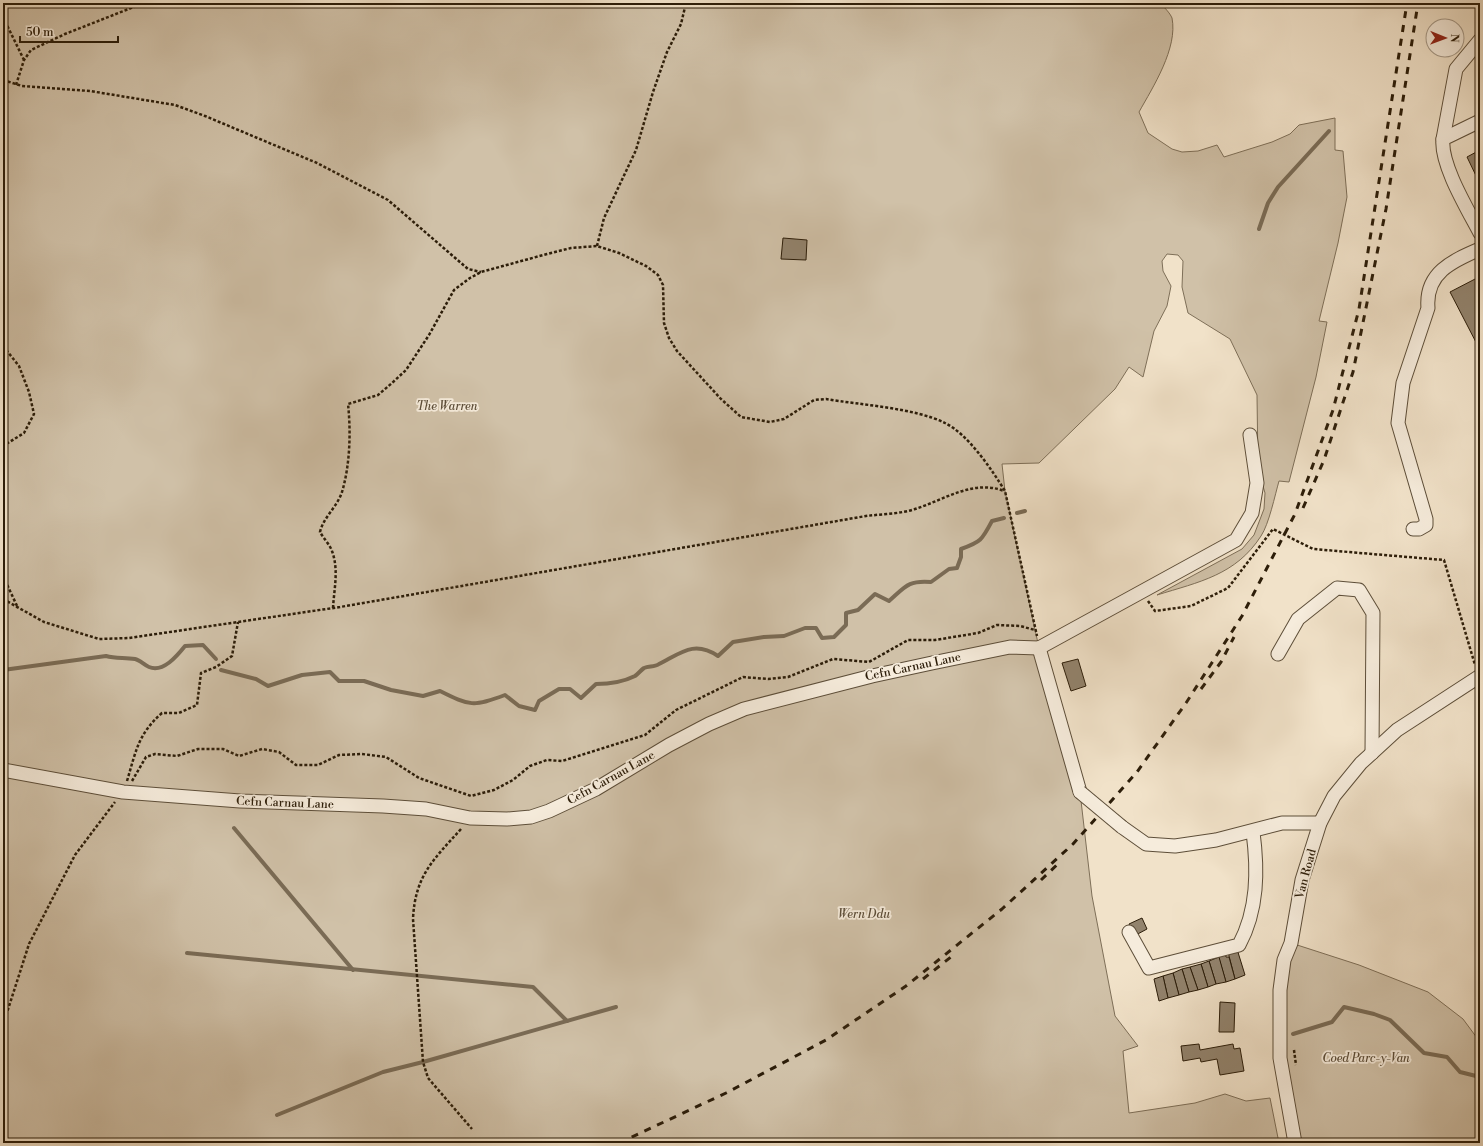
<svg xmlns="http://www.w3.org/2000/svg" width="1483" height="1146" font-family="'Libre Bodoni',serif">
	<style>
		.green { fill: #d0c1a8; stroke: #7e6f58 }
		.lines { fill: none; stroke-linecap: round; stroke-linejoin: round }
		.stream { stroke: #7a6b55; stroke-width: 4 }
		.building { fill: #92836d; stroke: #2c1d09 }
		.minor-casing { stroke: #5d4e39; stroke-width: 15 }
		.path { stroke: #2c1d09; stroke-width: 2.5; stroke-dasharray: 3 2; stroke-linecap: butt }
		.minor { stroke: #f6ecdc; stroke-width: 13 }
		.rail { stroke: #2c1d09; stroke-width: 3; stroke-dasharray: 7 7; stroke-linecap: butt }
		.minor-bridge-casing { stroke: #5d4e39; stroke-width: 15; stroke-linecap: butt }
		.minor-bridge { stroke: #f6ecdc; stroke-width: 13 }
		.labels { text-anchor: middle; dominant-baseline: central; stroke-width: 3.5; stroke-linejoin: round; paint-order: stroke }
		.park-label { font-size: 12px; font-style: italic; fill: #5d4e39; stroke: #f6ecdc }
		.street-label { font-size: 12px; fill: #2c1d09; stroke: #f6ecdc }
	</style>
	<rect width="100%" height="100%" fill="#f1e2c9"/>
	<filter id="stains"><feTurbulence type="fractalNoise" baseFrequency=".005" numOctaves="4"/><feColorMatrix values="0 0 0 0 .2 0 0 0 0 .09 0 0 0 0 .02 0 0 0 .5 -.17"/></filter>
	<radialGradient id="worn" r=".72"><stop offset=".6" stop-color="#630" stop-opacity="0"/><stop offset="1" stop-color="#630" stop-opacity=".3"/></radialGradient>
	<g class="green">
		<path d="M3 3H1160C1164 7 1170 13 1172 18 1178 48 1153 87 1139 112L1148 133 1172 149 1182 152 1198 151 1217 145 1224 157 1272 142 1290 134 1299 125 1335 118V150L1343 151 1347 197 1338 243 1319 321 1327 322 1316 377 1289 482 1279 481C1275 495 1269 524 1261 536 1236 575 1199 582 1157 595L1242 549 1254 535 1264 509 1265 493 1258 469 1257 395 1230 339 1188 313 1182 287 1183 261 1178 255 1167 254 1162 261 1163 271 1171 286 1167 306 1154 331 1143 377 1129 367 1115 389 1039 463 1002 464 1005 491 1039 648 1080 792 1092 896 1115 1016 1138 1046 1123 1051 1129 1113 1195 1103 1225 1094 1246 1101 1270 1098 1279 1143H3Z"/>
		<polygon points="1291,943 1359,965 1428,992 1463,1019 1480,1042 1480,1143 1295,1143 1279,1029"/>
	</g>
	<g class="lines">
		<g class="stream">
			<polyline points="1259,229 1268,203 1278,187 1329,131"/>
			<polyline points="1017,513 1025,511"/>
			<path d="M3 670 106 656C116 659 125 657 135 659 140 660 144 665 149 667 163 673 177 656 185 646L203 645 216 659"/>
			<path d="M221 670 256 679 268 686 302 675 330 672 339 681H364L391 690 423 696 440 691C470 706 473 707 505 695L519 706 535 710 539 701 559 689H570L581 698 596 684C609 684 623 682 635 676 638 674 641 670 644 668 649 666 655 667 659 664 681 653 694 640 718 656L733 642 764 637 784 636 805 628H816L822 638 834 637 846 625V613L858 610 875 594 889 601C905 587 908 580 931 582L949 569 957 568 961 557V549C981 542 982 540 992 521L1004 518"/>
			<polyline points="234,828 353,970"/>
			<polyline points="187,953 533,987 567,1021"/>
			<polyline points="1293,1034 1332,1022 1344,1007 1374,1014 1390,1020 1424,1053 1447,1057 1460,1072 1480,1077"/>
			<polyline points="277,1115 383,1072 423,1062 616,1007"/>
		</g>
	</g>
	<g class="building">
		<polygon points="1480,150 1480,184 1467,157"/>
		<polygon points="783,238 807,240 806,260 781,259"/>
		<polygon points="1477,278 1480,283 1480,350 1450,292"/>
		<polygon points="1078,659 1086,686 1071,691 1062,663"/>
		<polygon points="1142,918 1147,929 1134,936 1129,924"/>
		<polygon points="1237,949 1245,975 1235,979 1228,952"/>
		<polygon points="1225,953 1226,957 1229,957 1235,979 1226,982 1218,955"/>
		<polygon points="1219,957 1226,982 1216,984 1209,961"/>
		<polygon points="1209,961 1216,984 1208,987 1201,964"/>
		<polygon points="1201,964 1208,987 1198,990 1190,967"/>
		<polygon points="1190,967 1198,990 1189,992 1182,969"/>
		<polygon points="1182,969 1189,992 1179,995 1173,973"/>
		<polygon points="1173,973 1179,995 1168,998 1163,976"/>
		<polygon points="1163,976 1168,998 1159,1001 1154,979"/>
		<polygon points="1220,1002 1235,1003 1234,1032 1219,1032"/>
		<polygon points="1199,1044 1200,1050 1233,1044 1234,1049 1240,1048 1244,1071 1220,1075 1217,1059 1201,1062 1200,1058 1183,1061 1181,1046"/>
	</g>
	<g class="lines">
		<defs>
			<g id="minor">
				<path d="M1480 121 1443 139C1440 164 1468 210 1480 233"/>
				<polyline points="1443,139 1456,69 1480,40"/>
				<path d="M1413 529H1419L1426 525V519L1398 423 1403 383 1428 308C1425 273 1452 261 1480 249"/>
				<polyline points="1039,648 1236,540 1252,513 1257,483 1250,435"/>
				<polyline points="1039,648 1080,792"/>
				<polyline points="1278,654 1298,619 1337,588 1359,590 1373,613 1372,753"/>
				<polyline points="3,770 123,792 240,801 383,806 426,809 470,818 507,819 531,817 549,811 596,789 669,745 709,724 744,709 872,676 932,663 1010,647 1039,648"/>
				<polyline points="1122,827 1146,844 1175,846 1216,840 1282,823 1320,823"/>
				<path d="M1129 932 1149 968 1239 945C1258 910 1258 870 1253 832"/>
				<polyline points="1295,1143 1280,1058 1280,990 1284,960 1291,943 1302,880 1320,823 1334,796 1361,763 1372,753 1397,730 1480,676"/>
			</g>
		</defs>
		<use href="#minor" class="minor-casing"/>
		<g class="path">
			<polyline points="3,17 24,60"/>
			<polyline points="3,80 22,86 90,91 175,105 205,116 317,163 388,200 468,269 481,272"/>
			<polyline points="16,85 24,60 31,50 65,34 144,3"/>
			<polyline points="597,246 604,218 636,150 653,92 667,52 681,24 686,3"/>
			<polyline points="3,346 19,366 29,392 34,414 24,433 3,446"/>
			<polyline points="3,576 18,608"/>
			<path d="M3 599 44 622 99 639 129 638 340 607 866 516C882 514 900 514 915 509 944 500 973 479 1004 491"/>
			<polyline points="1148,601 1155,611 1191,606 1228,588 1273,529 1313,549 1444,560 1475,665"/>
			<path d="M333 608C334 589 339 570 332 551 330 545 324 539 320 532 323 518 337 507 342 492 350 465 351 432 348 404L378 395 392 383 406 370 429 335 454 290 470 278 481 272 547 254 571 248 597 246 619 253 646 266 658 275 663 285 664 323 669 338 677 351 721 399 741 417 770 422 784 419 814 400 826 399C861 405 915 408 945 423 968 434 992 470 1005 491L1037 636"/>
			<path d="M127 781C136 751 138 734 162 713H179L197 705 201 673 216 667 232 656 238 622"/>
			<polyline points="132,781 146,757 155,754 177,756 198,749 223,749 239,756 262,749 279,752 296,765 318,765 339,755 362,754 386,757 419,778 471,796 494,790 513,780 530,766 547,760 562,761 645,735 676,710 743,677 768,679 788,677 833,659 869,662 908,640 935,640 978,633 997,625 1020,626 1035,630"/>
			<path d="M461 829C433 860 415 876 413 919L423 1062 428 1078 472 1129"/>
			<polyline points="3,1025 29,944 75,855 115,802"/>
			<polyline points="1294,1050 1296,1065"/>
		</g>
		<use href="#minor" class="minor"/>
		<g class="rail">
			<polyline points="1303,508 1324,460 1353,372 1386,209 1418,3"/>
			<polyline points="1201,689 1221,662 1234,637"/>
			<polyline points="1041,880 1061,861"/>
			<polyline points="923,979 956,953"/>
			<polyline points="619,1143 726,1093 826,1040 906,986 1002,909 1073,844 1137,772 1186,703 1242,616 1295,514 1333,410 1359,309 1407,3"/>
		</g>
		<defs>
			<polyline id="minor-bridge" points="1080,792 1122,827"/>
		</defs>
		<use href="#minor-bridge" class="minor-bridge-casing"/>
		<use href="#minor-bridge" class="minor-bridge"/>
	</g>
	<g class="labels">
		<g class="park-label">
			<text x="447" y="406">The Warren</text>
			<text x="864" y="914">Wern Ddu</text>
			<text x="1366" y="1058">Coed Parc-y-Van</text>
		</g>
		<g class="street-label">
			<text transform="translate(913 667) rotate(-12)">Cefn Carnau Lane</text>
			<text transform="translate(611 778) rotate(-29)">Cefn Carnau Lane</text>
			<text transform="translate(285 803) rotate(2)">Cefn Carnau Lane</text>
			<text transform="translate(1306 874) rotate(-75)">Van Road</text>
		</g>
	</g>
	<rect width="1483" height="1146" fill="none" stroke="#f1e2c9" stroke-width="16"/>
	<rect x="4" y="4" width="1475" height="1138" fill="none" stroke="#2c1d09" stroke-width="2"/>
	<rect x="8" y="8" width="1467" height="1130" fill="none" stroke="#2c1d09"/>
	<g transform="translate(1445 38) rotate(91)"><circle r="19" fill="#f6ecdc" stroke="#a59988"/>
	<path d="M0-3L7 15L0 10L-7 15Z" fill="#8f2418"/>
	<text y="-6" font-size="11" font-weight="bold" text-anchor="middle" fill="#2c1d09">N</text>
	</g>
	<path d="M20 36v6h98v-6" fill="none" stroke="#2c1d09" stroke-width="2"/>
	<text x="26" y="36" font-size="12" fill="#2c1d09" stroke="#f6ecdc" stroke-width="3" paint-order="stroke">50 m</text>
	<rect width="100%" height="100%" filter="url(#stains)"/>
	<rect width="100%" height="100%" fill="url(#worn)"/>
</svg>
